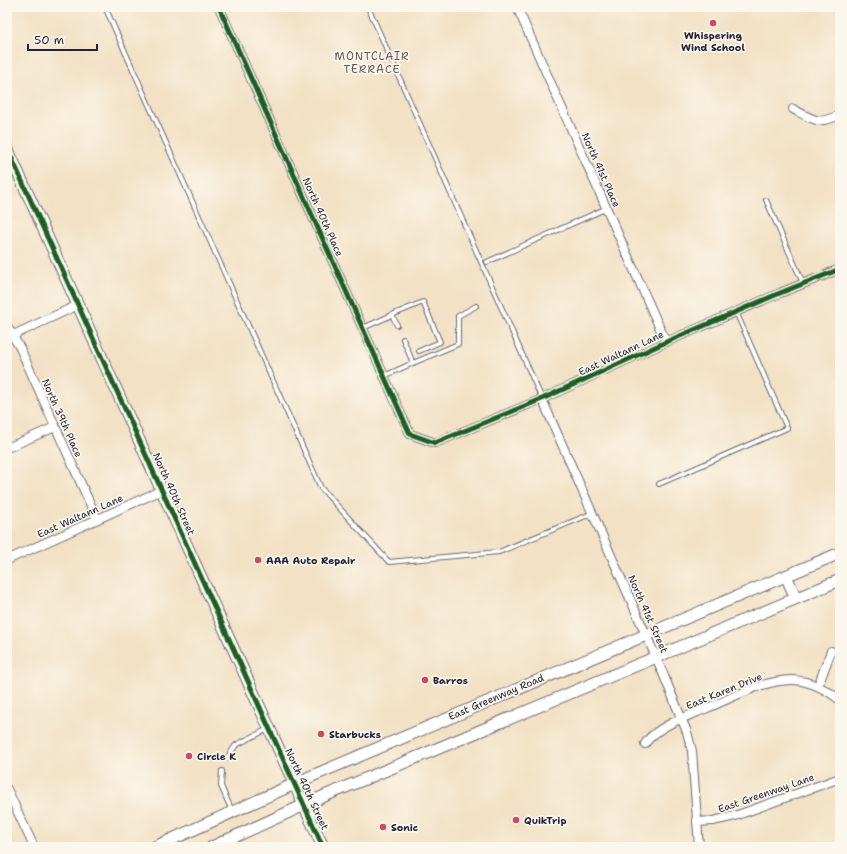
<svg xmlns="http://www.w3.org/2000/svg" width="847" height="854" font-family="'Shantell Sans',sans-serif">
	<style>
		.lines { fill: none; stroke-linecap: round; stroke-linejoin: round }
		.service-casing { stroke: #6b656b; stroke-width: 6 }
		.minor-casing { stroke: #6b656b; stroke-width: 10 }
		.secondary-casing { stroke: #6b656b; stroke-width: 13 }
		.service { stroke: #fff; stroke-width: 4 }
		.minor { stroke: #fff; stroke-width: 8 }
		.secondary { stroke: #fff; stroke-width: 11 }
		.cycleway-casing { stroke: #fbf7ec; stroke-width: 8 }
		.cycleway { stroke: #1b5e20; stroke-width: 5 }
		.poi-dot { fill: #d1495b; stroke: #fbf7ec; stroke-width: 1.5 }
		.labels { text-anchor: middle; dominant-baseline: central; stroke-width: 3.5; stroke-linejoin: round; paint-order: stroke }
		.poi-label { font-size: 10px; font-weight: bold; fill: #22223b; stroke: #fbf7ec; text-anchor: start }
		.street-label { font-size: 10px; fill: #22223b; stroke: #fbf7ec }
		.neighbourhood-label { font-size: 11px; letter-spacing: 1px; fill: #685152; stroke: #fbf7ec }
	</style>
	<rect width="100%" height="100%" fill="#fbf7ec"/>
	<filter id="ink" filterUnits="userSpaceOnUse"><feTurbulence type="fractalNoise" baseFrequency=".025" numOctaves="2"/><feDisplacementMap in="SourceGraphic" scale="8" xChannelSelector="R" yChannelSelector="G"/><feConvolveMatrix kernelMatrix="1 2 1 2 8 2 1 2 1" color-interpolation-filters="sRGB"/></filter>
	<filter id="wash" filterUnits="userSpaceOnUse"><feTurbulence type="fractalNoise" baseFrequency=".012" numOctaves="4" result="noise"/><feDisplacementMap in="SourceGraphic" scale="16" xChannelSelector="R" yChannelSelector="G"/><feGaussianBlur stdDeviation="0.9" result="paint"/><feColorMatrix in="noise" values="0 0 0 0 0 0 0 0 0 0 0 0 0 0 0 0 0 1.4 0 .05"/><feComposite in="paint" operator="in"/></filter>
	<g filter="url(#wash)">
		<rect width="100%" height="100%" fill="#f2e1c4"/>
	</g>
	<g filter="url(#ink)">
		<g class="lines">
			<defs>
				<g id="service">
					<polyline points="105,7 321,488 389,562 499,552 593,513"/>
					<polyline points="368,7 542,399"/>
					<polyline points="766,200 803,283"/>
					<polyline points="487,262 607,208"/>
					<polyline points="392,315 423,302 440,342 419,351"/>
					<polyline points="363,328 392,315 397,325"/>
					<polyline points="413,363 458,344 458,316 476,306"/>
					<polyline points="384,376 413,363 403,339"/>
					<polyline points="659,484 787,428 736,312"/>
					<polyline points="227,758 236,745 268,729"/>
					<polyline points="222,771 221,786 232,811"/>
				</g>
				<g id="minor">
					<polyline points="219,7 410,434 435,443 542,399 666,342 780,293 840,269"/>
					<polyline points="517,7 666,342"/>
					<path d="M793 109C814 120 817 125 840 115"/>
					<polyline points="7,326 20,348 97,519"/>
					<polyline points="7,338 78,305"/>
					<polyline points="542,399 662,671 687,732 692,751 699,847"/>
					<polyline points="7,448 55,427"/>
					<polyline points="7,560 162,490"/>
					<polyline points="818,686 831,651"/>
					<path d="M645 744C647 741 650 737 653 735 667 723 688 716 705 709 730 699 765 679 793 680 811 681 826 689 840 700"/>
					<polyline points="7,789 34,847"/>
					<polyline points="697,822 713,821 735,816 840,778"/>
				</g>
				<g id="secondary">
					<polyline points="7,148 323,847"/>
					<polyline points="786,576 796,598"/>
					<polyline points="155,847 312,776 840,553"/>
					<polyline points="212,847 322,797 840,580"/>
				</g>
			</defs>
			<use href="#service" class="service-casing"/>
			<use href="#minor" class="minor-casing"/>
			<use href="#secondary" class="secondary-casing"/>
			<use href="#service" class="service"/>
			<use href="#minor" class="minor"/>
			<use href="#secondary" class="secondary"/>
			<defs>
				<g id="cycleway">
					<polyline points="219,7 410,434 435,443 542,399 666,342 780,293 840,269"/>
					<polyline points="7,148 323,847"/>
				</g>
			</defs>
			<use href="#cycleway" class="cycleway-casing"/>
			<use href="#cycleway" class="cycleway"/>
		</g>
	</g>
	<g class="poi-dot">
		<circle cx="713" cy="23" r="4"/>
		<circle cx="258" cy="560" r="4"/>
		<circle cx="425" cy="680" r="4"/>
		<circle cx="321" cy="734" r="4"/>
		<circle cx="189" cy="756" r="4"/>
		<circle cx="516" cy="820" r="4"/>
		<circle cx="383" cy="827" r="4"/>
	</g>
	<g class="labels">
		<g class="poi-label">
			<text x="713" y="35" text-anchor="middle">Whispering<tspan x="713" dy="12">Wind School</tspan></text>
			<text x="266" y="560">AAA Auto Repair</text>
			<text x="433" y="680">Barros</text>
			<text x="329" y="734">Starbucks</text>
			<text x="197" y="756">Circle K</text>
			<text x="524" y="820">QuikTrip</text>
			<text x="391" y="827">Sonic</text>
		</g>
		<g class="street-label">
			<text transform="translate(601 170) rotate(66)">North 41st Place</text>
			<text transform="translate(323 217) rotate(66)">North 40th Place</text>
			<text transform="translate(621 353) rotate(-25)">East Waltann Lane</text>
			<text transform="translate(62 418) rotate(66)">North 39th Place</text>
			<text transform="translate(174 494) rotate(66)">North 40th Street</text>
			<text transform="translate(80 516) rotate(-24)">East Waltann Lane</text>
			<text transform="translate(648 614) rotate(66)">North 41st Street</text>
			<text transform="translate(724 691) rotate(-22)">East Karen Drive</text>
			<text transform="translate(496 697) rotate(-23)">East Greenway Road</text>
			<text transform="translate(307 789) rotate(65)">North 40th Street</text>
			<text transform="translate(766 793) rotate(-19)">East Greenway Lane</text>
		</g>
		<g class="neighbourhood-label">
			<text x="372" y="56">MONTCLAIR<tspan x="372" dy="13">TERRACE</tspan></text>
		</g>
	</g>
	<rect width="847" height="854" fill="none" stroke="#fbf7ec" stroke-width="24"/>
	<path d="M28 44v6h69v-6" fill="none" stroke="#22223b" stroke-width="2"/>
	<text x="34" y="44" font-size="12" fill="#22223b" stroke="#fbf7ec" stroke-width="3" paint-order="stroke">50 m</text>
</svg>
